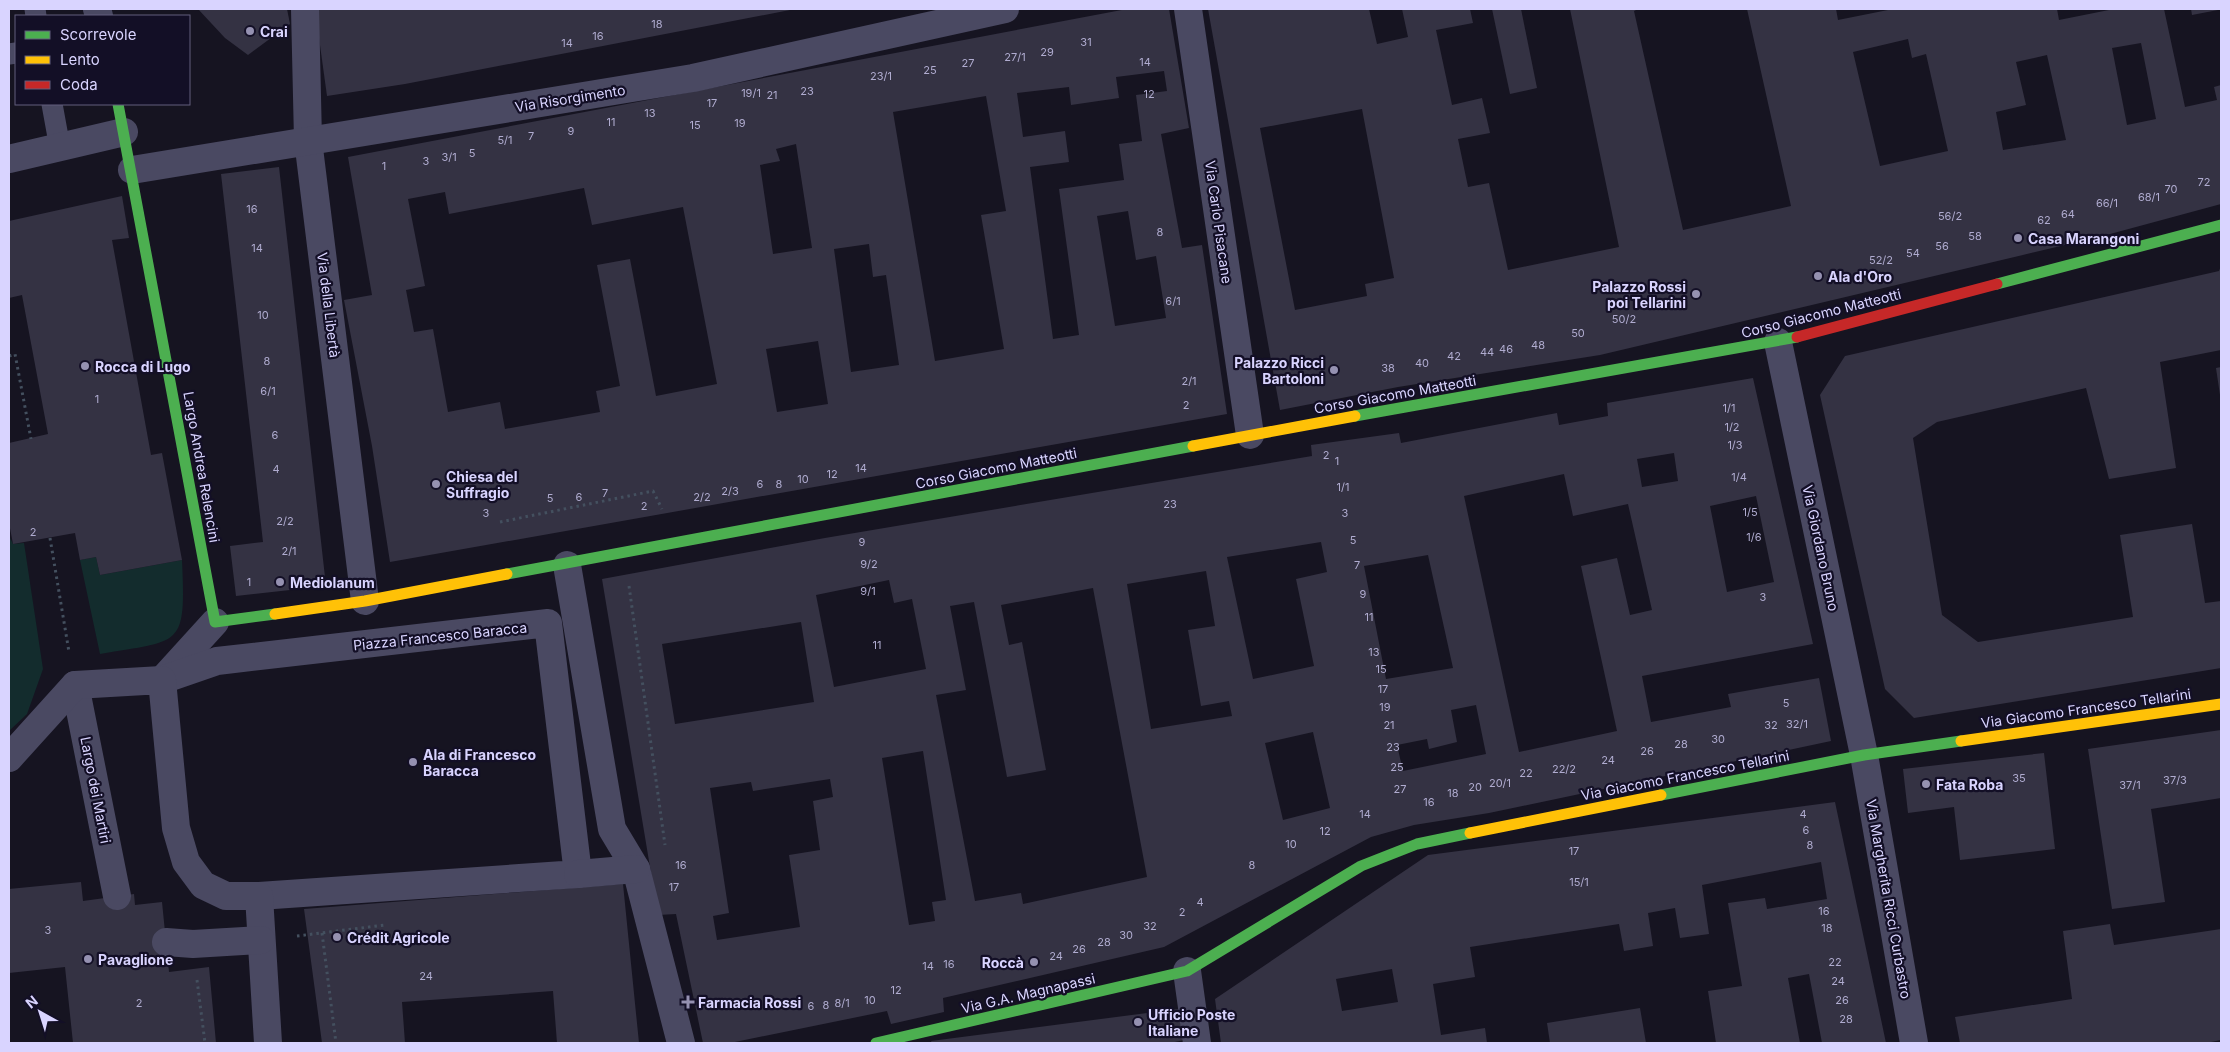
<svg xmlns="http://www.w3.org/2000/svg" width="2230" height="1052" font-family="Inter,sans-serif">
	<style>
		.green { fill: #132c2d }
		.building { fill: #343243; fill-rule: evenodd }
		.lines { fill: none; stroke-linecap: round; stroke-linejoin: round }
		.path { stroke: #44505f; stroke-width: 3; stroke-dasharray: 2.5 4; stroke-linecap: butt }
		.lane { stroke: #4a4962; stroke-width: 21 }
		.street { stroke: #4a4962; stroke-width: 28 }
		.fast { stroke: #4caf50; stroke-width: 11 }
		.slow { stroke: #ffc107; stroke-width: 11 }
		.jam { stroke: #c62828; stroke-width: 11 }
		.poi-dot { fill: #9591b1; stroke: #130f26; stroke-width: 2 }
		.labels { text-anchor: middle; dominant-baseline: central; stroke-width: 4.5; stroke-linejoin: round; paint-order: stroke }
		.number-label { font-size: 11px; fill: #b0acd0 }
		.poi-label { font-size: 14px; font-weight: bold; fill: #d9d4ff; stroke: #130f26; text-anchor: start }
		.street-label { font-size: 14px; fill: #d9d4ff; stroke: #130f26 }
	</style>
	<rect width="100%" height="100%" fill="#161421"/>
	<g class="green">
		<polygon points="9,536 13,544 24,543 43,669 27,714 9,731"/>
		<path d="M96 557 100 575 182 560C186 648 182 640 100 654L80 560Z"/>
	</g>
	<g class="building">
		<polygon points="198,9 287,9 290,24 248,55 225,38"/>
		<polygon points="315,9 790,9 790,10 405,84 327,96"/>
		<path d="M1127 9H1169L1189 128 1161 134 1182 248 1202 245 1227 414 390 562 372 446 344 300 372 295 348 157ZM1164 71 1167 91 1136 95 1142 141 1119 144 1124 180 1059 189 1079 335 1053 339 1030 167 1069 162 1065 131 1023 137 1017 93 1069 87 1071 105 1119 98 1116 77ZM986 96 1006 211 981 215 1004 349 935 361 893 112ZM796 144 812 248 773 254 760 165 780 161 776 149ZM584 188 592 225 683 207 717 384 656 396 630 259 597 265 620 386 596 391 600 412 505 429 500 402 448 412 433 329 414 332 406 290 425 286 408 199 445 192 449 214ZM1128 211 1136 260 1156 256 1166 318 1115 326 1097 216ZM869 244 873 277 886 275 899 365 851 372 834 249ZM818 341 828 404 777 412 766 349Z"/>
		<path d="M1208 9H1369L1377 44 1408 37 1402 9H1470L1473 23 1436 30 1452 105 1482 98 1490 133 1458 139 1468 187 1489 183 1508 270 1619 247 1570 9H1638L1634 11 1683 230 1791 206 1747 9H1836L1838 20 1893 9H2057L2059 20 2114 9H2164L2185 107 2217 100 2214 87 2221 85V204L2099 237 1600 355 1398 387 1280 410ZM1908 39 1912 58 1926 54 1948 151 1880 166 1853 52ZM2141 43 2156 119 2127 125 2112 48ZM2047 55 2066 140 2003 150 1996 112 2026 105 2016 62ZM1362 109 1394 278 1365 284 1367 296 1295 310 1260 128Z"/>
		<polygon points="1492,9 1521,9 1537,88 1510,94"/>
		<polygon points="2191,9 2218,9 2218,10 2192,15"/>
		<polygon points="279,167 326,586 236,596 230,546 263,542 221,174"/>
		<polygon points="122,196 129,238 112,240 151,455 162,453 182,560 100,575 96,557 80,560 75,533 13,544 9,523 9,443 48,434 22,295 9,298 9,221"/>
		<polygon points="2221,266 2221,350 2160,362 2176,468 2109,479 2086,388 1937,422 1913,438 1942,615 1978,642 2133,617 2120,535 2192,524 2205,603 2221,601 2221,668 1914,718 1885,689 1820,395 1845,356 2219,271"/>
		<polygon points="2221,367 2221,395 2220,395 2216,368"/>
		<path d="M1753 378 1813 644 1642 676 1651 722 1731 707 1728 694 1819 678 1831 741 1489 813 1414 825 1371 837 1164 947 943 998 944 1012 891 1024 887 1011 730 1043H703L676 914 658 915 602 579 825 538 1312 456 1311 445 1399 433 1401 443 1557 413 1559 425 1608 416 1607 403ZM1674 453 1678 481 1642 487 1637 459ZM1564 474 1573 516 1628 504 1652 610 1630 615 1617 558 1581 566 1617 731 1519 752 1464 496ZM1756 496 1774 582 1727 592 1710 506ZM1321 542 1327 572 1296 579 1314 666 1253 679 1227 557ZM1428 555 1453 668 1386 679 1364 566ZM1206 571 1215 626 1188 630 1201 706 1229 701 1232 716 1151 729 1127 584ZM889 580 894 603 912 599 926 669 834 687 816 595ZM1093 588 1147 877 1023 904 1021 893 975 901 936 695 966 690 950 606 974 602 1007 777 1046 770 1022 642 1009 645 1001 605ZM801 622 814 702 675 724 662 644ZM1476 705 1486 754 1403 771 1397 745 1427 739 1429 749 1457 742 1451 710ZM1313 732 1330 808 1283 820 1265 743ZM923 751 946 900 932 902 935 921 909 925 882 758ZM830 779 833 797 813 801 820 850 789 855 800 927 717 940 713 916 729 913 710 788 751 782 753 791Z"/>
		<polygon points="2221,730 2221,798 2151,809 2165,902 2112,909 2088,749"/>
		<polygon points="2044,753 2055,849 1960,860 1954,807 1908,813 1903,769"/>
		<path d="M1835 802 1886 1043H1822L1809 974 1788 978 1800 1043H1716L1708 991 1742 986 1728 903 1765 898 1767 909 1827 899 1821 862 1702 885 1709 934 1680 938 1675 908 1648 913 1653 946 1624 951 1619 924 1470 947 1475 977 1433 984 1441 1035 1485 1028 1487 1043H1221L1215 999 1428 855ZM1392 969 1398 1002 1342 1011 1336 979Z"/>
		<polygon points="81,882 83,901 134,894 135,905 162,902 169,972 209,967 216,1043 73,1043 65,967 9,973 9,889"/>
		<polygon points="623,884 639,1043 557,1043 553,991 402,1002 405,1043 322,1043 304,909"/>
		<polygon points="2110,924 2114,945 2221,929 2221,1040 2206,1043 1960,1043 1955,1017 2072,999 2063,931"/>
		<polygon points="1640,1008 1646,1043 1550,1043 1547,1023"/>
		<polygon points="1178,1009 1184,1040 1170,1043 932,1043 931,1041"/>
	</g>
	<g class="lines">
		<g class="path">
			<polyline points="9,356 15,354 31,439"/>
			<polyline points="500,522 653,491 662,509"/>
			<polyline points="50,538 69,652"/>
			<polyline points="629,586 665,845"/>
			<polyline points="322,933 336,1043"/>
			<polyline points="297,936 385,925"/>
			<polyline points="197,980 205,1043"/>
		</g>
		<g class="lane">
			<polyline points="35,9 36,16"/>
			<polyline points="9,54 16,53"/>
			<polyline points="52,104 60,148"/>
		</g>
		<g class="street">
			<polyline points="97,9 99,16"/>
			<polyline points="305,9 308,140 365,601"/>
			<polyline points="1188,9 1250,435"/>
			<polyline points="9,159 124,132"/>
			<polyline points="132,170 693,78 1005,9"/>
			<polyline points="1778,342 1864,755 1914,1043"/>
			<polyline points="567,565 612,829 636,869 681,1043"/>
			<polyline points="165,677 215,622"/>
			<polyline points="162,680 217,661 548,623 578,874 259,896"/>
			<polyline points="75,685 117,896"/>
			<polyline points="9,758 75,685 162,680 176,828 186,862 203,885 226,896 259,896 268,1043"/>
			<polyline points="578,874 636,869"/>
			<polyline points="166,942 193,944 261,940"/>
			<polyline points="1187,971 1197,1043"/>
		</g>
		<g class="fast">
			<polyline points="118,104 215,622 275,614"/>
			<polyline points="1997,284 2221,225"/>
			<polyline points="1355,416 1797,337"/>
			<polyline points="507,574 1193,446"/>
			<polyline points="1661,795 1864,755 1961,741"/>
			<polyline points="876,1043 1187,971 1361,866 1417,844 1470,833"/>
		</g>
		<g class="slow">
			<polyline points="1193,446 1355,416"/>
			<polyline points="275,614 365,601 507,574"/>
			<polyline points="1961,741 2221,704"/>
			<polyline points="1470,833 1661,795"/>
		</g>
		<polyline class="jam" points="1797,337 1997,284"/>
	</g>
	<g class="poi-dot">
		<circle cx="250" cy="31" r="5"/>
		<circle cx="2018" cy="238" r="5"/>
		<circle cx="1818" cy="276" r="5"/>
		<circle cx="1696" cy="294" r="5"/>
		<circle cx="85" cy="366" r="5"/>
		<circle cx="1334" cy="370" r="5"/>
		<circle cx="436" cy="484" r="5"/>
		<circle cx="280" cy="582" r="5"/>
		<circle cx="413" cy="762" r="5"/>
		<circle cx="1926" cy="784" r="5"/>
		<circle cx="337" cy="937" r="5"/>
		<circle cx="88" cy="959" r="5"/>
		<circle cx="1034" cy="962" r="5"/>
		<path d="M685.5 994.5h5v5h5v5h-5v5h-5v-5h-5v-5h5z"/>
		<circle cx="1138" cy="1022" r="5"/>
	</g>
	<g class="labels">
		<g class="number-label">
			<text x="657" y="24">18</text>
			<text x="598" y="36">16</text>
			<text x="1086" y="42">31</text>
			<text x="567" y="43">14</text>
			<text x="1047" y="52">29</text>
			<text x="1015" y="57">27/1</text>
			<text x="1145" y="62">14</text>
			<text x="968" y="63">27</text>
			<text x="930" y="70">25</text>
			<text x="881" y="76">23/1</text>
			<text x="807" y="91">23</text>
			<text x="751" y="93">19/1</text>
			<text x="1149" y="94">12</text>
			<text x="772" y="95">21</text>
			<text x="712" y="103">17</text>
			<text x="650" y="113">13</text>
			<text x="611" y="122">11</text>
			<text x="740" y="123">19</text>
			<text x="695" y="125">15</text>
			<text x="571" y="131">9</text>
			<text x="531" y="136">7</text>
			<text x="505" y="140">5/1</text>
			<text x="472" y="153">5</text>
			<text x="449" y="157">3/1</text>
			<text x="426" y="161">3</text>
			<text x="384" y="166">1</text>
			<text x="2204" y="182">72</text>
			<text x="2171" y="189">70</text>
			<text x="2149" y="197">68/1</text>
			<text x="2107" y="203">66/1</text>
			<text x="252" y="209">16</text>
			<text x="2068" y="214">64</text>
			<text x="1950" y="216">56/2</text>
			<text x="2044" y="220">62</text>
			<text x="1160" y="232">8</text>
			<text x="1975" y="236">58</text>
			<text x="1942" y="246">56</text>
			<text x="257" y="248">14</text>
			<text x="1913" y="253">54</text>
			<text x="1881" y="260">52/2</text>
			<text x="1173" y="301">6/1</text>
			<text x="263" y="315">10</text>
			<text x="1624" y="319">50/2</text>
			<text x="1578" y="333">50</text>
			<text x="1538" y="345">48</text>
			<text x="1506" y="349">46</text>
			<text x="1487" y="352">44</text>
			<text x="1454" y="356">42</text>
			<text x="267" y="361">8</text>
			<text x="1422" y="363">40</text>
			<text x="1388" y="368">38</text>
			<text x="1189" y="381">2/1</text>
			<text x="268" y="391">6/1</text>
			<text x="97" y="399">1</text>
			<text x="1186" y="405">2</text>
			<text x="1729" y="408">1/1</text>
			<text x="1732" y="427">1/2</text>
			<text x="275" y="435">6</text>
			<text x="1735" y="445">1/3</text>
			<text x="1326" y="455">2</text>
			<text x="1337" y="461">1</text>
			<text x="861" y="468">14</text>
			<text x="276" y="469">4</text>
			<text x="832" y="474">12</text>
			<text x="1739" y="477">1/4</text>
			<text x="803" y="479">10</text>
			<text x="760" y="484">6</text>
			<text x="779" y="484">8</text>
			<text x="1343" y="487">1/1</text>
			<text x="730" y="491">2/3</text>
			<text x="605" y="493">7</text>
			<text x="579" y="497">6</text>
			<text x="702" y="497">2/2</text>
			<text x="550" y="498">5</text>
			<text x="1170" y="504">23</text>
			<text x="644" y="506">2</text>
			<text x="1750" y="512">1/5</text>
			<text x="486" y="513">3</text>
			<text x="1345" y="513">3</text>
			<text x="285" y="521">2/2</text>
			<text x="33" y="532">2</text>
			<text x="1754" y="537">1/6</text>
			<text x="1353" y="540">5</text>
			<text x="862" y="542">9</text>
			<text x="289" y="551">2/1</text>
			<text x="869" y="564">9/2</text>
			<text x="1357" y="565">7</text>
			<text x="249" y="582">1</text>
			<text x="868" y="591">9/1</text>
			<text x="1363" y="594">9</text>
			<text x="1763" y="597">3</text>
			<text x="1369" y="617">11</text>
			<text x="877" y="645">11</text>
			<text x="1374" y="652">13</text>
			<text x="1381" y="669">15</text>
			<text x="1383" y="689">17</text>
			<text x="1786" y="703">5</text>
			<text x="1385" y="707">19</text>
			<text x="1797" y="724">32/1</text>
			<text x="1389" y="725">21</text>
			<text x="1771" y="725">32</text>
			<text x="1718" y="739">30</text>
			<text x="1681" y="744">28</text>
			<text x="1393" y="747">23</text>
			<text x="1647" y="751">26</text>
			<text x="1608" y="760">24</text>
			<text x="1397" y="767">25</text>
			<text x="1564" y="769">22/2</text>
			<text x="1526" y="773">22</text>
			<text x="2019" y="778">35</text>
			<text x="2175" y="780">37/3</text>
			<text x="1500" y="783">20/1</text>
			<text x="2130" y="785">37/1</text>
			<text x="1475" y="787">20</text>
			<text x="1400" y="789">27</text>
			<text x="1453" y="793">18</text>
			<text x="1429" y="802">16</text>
			<text x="1365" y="814">14</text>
			<text x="1803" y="814">4</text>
			<text x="1806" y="830">6</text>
			<text x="1325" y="831">12</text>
			<text x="1291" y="844">10</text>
			<text x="1810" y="845">8</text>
			<text x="1574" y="851">17</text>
			<text x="681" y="865">16</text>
			<text x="1252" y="865">8</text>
			<text x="1579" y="882">15/1</text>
			<text x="674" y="887">17</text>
			<text x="1200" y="902">4</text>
			<text x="1824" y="911">16</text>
			<text x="1182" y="912">2</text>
			<text x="1150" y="926">32</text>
			<text x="1827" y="928">18</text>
			<text x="48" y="930">3</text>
			<text x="1126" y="935">30</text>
			<text x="1104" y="942">28</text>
			<text x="1079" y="949">26</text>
			<text x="1056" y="956">24</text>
			<text x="1835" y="962">22</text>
			<text x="949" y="964">16</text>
			<text x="928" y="966">14</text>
			<text x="426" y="976">24</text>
			<text x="1838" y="981">24</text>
			<text x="896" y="990">12</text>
			<text x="870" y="1000">10</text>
			<text x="1842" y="1000">26</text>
			<text x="139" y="1003">2</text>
			<text x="842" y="1003">8/1</text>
			<text x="826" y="1005">8</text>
			<text x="811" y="1006">6</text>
			<text x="1846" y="1019">28</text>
		</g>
		<g class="poi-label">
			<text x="260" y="31">Crai</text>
			<text x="2028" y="238">Casa Marangoni</text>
			<text x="1828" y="276">Ala d'Oro</text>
			<text x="1686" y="286" text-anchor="end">Palazzo Rossi<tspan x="1686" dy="16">poi Tellarini</tspan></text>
			<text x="1324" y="362" text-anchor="end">Palazzo Ricci<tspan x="1324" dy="16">Bartoloni</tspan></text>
			<text x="95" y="366">Rocca di Lugo</text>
			<text x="446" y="476">Chiesa del<tspan x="446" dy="16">Suffragio</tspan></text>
			<text x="290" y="582">Mediolanum</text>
			<text x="423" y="754">Ala di Francesco<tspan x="423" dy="16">Baracca</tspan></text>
			<text x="1936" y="784">Fata Roba</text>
			<text x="347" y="937">Crédit Agricole</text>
			<text x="98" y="959">Pavaglione</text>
			<text x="1024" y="962" text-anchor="end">Roccà</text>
			<text x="698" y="1002">Farmacia Rossi</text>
			<text x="1148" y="1014">Ufficio Poste<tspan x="1148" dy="16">Italiane</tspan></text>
		</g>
		<g class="street-label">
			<text transform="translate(570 98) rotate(-9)">Via Risorgimento</text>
			<text transform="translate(1219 222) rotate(82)">Via Carlo Pisacane</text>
			<text transform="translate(329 305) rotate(83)">Via della Libertà</text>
			<text transform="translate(1821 313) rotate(-14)">Corso Giacomo Matteotti</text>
			<text transform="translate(1395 394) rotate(-10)">Corso Giacomo Matteotti</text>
			<text transform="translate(202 467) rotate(80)">Largo Andrea Relencini</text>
			<text transform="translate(996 468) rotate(-11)">Corso Giacomo Matteotti</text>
			<text transform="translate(1821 548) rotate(78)">Via Giordano Bruno</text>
			<text transform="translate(440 636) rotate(-6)">Piazza Francesco Baracca</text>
			<text transform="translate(2086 708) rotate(-8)">Via Giacomo Francesco Tellarini</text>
			<text transform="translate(1685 775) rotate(-11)">Via Giacomo Francesco Tellarini</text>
			<text transform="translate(96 790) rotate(79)">Largo dei Martiri</text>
			<text transform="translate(1889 899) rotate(80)">Via Margherita Ricci Curbastro</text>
			<text transform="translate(1028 993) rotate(-13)">Via G.A. Magnapassi</text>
		</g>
	</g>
	<rect width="2230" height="1052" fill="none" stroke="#d9d4ff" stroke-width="20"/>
	<rect x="15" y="15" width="175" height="90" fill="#130f26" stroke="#625e7d"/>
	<rect x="25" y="31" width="25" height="8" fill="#4caf50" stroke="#625e7d"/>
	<text x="60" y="40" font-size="15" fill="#d9d4ff">Scorrevole</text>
	<rect x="25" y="56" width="25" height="8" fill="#ffc107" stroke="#625e7d"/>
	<text x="60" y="65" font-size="15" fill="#d9d4ff">Lento</text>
	<rect x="25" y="81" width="25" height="8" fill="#c62828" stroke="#625e7d"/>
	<text x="60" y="90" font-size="15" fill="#d9d4ff">Coda</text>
	<g transform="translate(40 1012) rotate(321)" stroke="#130f26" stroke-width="4" paint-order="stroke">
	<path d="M0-4L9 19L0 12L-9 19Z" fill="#d9d4ff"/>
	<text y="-8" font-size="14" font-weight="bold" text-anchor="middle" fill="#d9d4ff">N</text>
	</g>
</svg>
